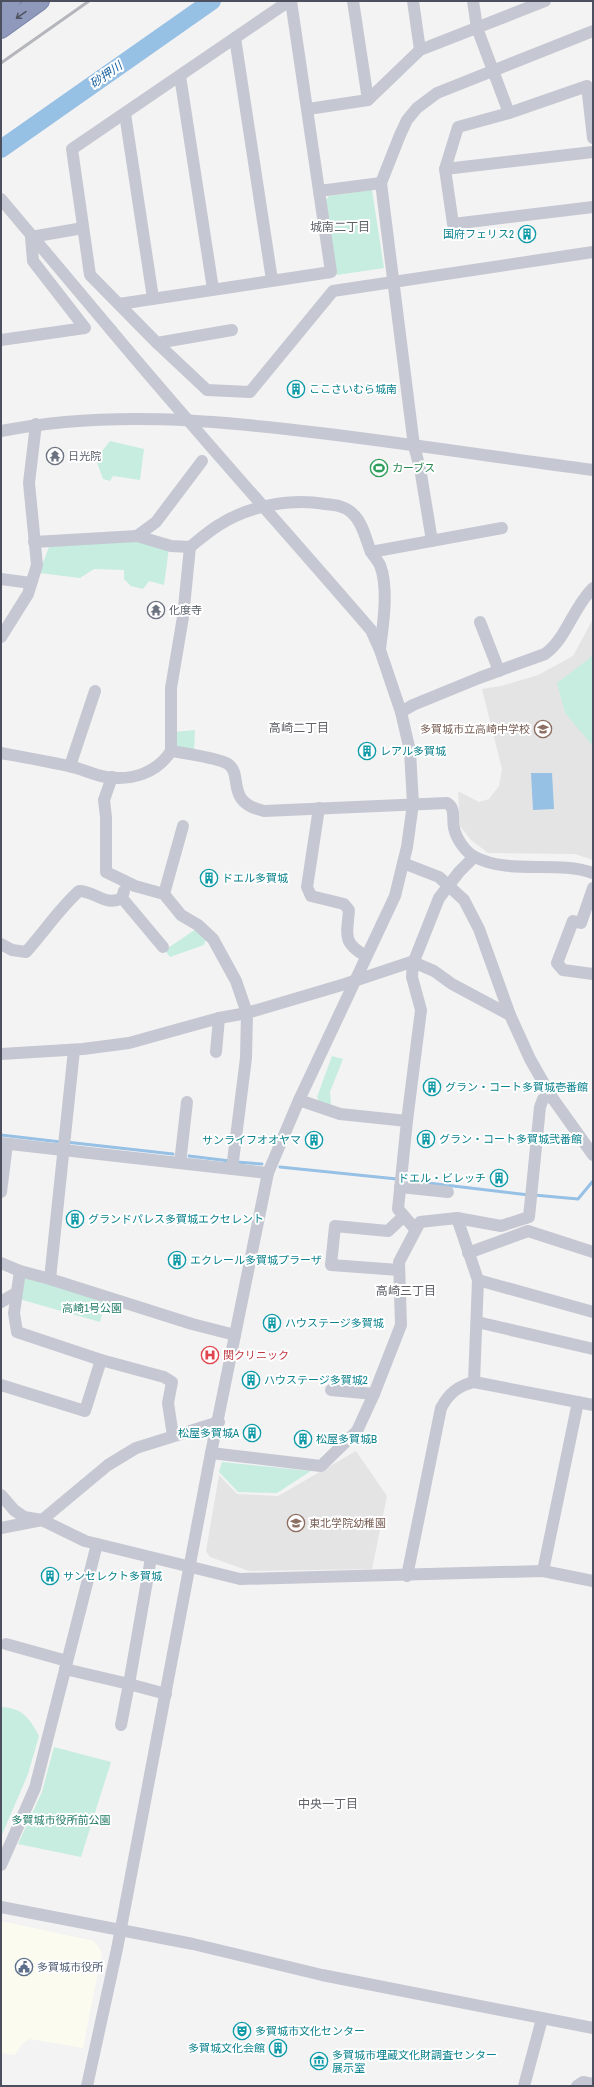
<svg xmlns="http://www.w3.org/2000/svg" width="594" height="2087" font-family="'Archivo Narrow','Noto Sans JP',sans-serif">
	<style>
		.commercial { fill: #fcfbef }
		.education { fill: #e5e4e4 }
		.green { fill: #c6eddf }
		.water { fill: #97c0e5 }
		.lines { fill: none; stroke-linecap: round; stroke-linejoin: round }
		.stream { stroke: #97c0e5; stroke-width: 3 }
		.river { stroke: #97c0e5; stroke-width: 18 }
		.highway-casing { stroke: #7a84a8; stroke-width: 20 }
		.minor { stroke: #c5c8d2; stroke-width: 12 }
		.highway { stroke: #8f99bc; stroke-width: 18 }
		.rail { stroke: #b5b6bc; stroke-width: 3 }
		.minor-bridge { stroke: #c5c8d2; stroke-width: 12 }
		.oneway { stroke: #4f5463 }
		.labels { text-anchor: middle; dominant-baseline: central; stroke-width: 4; stroke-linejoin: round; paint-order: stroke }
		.culture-label { font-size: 11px; fill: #0d838f; stroke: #fff; text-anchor: start }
		.worship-label { font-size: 11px; fill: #5b616d; stroke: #fff; text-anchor: start }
		.leisure-label { font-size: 11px; fill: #27864d; stroke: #fff; text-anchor: start }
		.education-label { font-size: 11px; fill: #785e54; stroke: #fff; text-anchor: end }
		.park-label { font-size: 11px; fill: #217b66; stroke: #fff }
		.health-label { font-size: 11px; fill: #be3a42; stroke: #fff; text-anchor: start }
		.service-label { font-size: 11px; fill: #4e5e75; stroke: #fff; text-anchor: start }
		.water-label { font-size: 12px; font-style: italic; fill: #1a62a3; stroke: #fff }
		.neighbourhood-label { font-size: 12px; fill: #5f6167; stroke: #fff }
	</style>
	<rect width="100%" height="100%" fill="#f4f3f3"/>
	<polygon class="commercial" points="1,1921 94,1941 102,1952 83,2048 30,2039 22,2044 15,2055 1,2053"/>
	<g class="education">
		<polygon points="593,619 593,860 575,854 488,853 471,840 460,826 458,791 479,802 489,799 499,786 502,769 482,689 501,686 538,675 573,656"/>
		<polygon points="356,1451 387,1496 372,1569 249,1571 210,1557 206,1551 219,1475 237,1494 278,1496"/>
	</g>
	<g class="green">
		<polygon points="372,190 384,268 337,275 326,200 329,196"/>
		<polygon points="110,441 144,449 140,480 113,476 110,481 103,479 94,454 103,450"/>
		<polygon points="137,538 169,548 164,585 149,581 143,589 131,586 124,579 124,570 94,569 80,578 39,573 49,547"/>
		<polygon points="593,652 593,745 592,745 565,713 557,683 590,658"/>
		<polygon points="195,730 194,752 175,747 174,732"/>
		<polygon points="196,929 206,939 204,945 170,957 165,950"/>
		<polygon points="332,1056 343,1059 330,1092 331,1106 320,1103 317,1097"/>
		<polygon points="24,1278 106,1299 100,1322 19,1299"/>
		<polygon points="222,1462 311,1471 277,1493 238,1492 219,1472"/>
		<path d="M1 1707C23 1708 29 1718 39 1736L28 1774 1 1837Z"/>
		<polygon points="54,1747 111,1762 81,1857 18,1844 42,1792"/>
	</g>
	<polygon class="water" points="531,773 552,773 554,809 533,810"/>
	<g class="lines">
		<g class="stream">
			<polyline points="1,1135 61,1142"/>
			<polyline points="66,1142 173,1154"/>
			<polyline points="189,1156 230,1161"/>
			<polyline points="236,1162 262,1164"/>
			<polyline points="280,1167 397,1179"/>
			<polyline points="403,1180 529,1195"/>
			<polyline points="534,1195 578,1199 593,1181"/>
		</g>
		<polyline class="river" points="1,149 212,1"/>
		<defs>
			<g id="highway">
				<polyline points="1,8 11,1"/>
				<polyline points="1,29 40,1"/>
			</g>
		</defs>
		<use href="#highway" class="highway-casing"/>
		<g class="minor">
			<polyline points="289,1 72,149 90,275 157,343 207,390 250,392 333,291 593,252"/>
			<polyline points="353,1 368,100"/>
			<polyline points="413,1 420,50"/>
			<polyline points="473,1 477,28 509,113"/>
			<polyline points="235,38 272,280"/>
			<polyline points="180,76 213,289"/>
			<polyline points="308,109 368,100 420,50 545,1"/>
			<polyline points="125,114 153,298"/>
			<polyline points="593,138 587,86 509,113 458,127 445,169 453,224 593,207"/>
			<polyline points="445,169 593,152"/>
			<polyline points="319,191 381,183"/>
			<polyline points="119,304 331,272 291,1"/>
			<polyline points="1,340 85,328 33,261 31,237 83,228"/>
			<polyline points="157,343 232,330"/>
			<path d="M1 431C107 410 214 420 320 433 411 444 502 458 593 470"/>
			<polyline points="137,536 156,522 202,461"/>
			<polyline points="432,541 420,468 414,446 381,183 400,135 407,120 417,108 437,93 593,31"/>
			<polyline points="34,542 137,536 171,546 190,547"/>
			<polyline points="1,579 31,583"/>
			<polyline points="480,622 499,671"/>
			<polyline points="1,637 28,594 37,565 29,483 36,424"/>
			<path d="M380 649C383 625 389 588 380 565 378 561 374 556 371 552L502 528"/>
			<path d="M401 712 413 705 479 678 545 654C567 638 573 607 593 588"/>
			<path d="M171 751V688L183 617 190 547C200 539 209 531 219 525 248 506 291 498 325 504 335 505 346 506 353 514 363 523 366 540 371 552"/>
			<path d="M1 753C23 757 46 761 68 766 81 768 93 775 106 777 132 781 157 773 171 751 183 753 219 758 228 764 244 775 224 802 264 811L447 803C456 808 452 819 454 828 456 838 465 852 475 857 509 875 557 860 593 873"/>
			<polyline points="70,766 95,691"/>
			<polyline points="112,777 104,800 106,817 106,872 135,886 164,894 181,915 198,925 213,939 236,981 247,1013 246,1058 232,1169"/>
			<path d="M319 808 307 887 311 896 344 904 349 910C347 935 342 943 366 956"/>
			<polyline points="403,863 439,877 464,900 479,929 510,1015 530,1059 551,1096 593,1155"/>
			<polyline points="593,888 581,923 573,921 557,963 563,970 593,974"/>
			<polyline points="124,891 122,898 163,947"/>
			<polyline points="164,894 183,826"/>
			<path d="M1 944 12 950 26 952C44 932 59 909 79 891 95 891 106 907 122 898"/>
			<polyline points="74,1050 50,1279 20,1271 14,1313 17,1332 101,1360 164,1377 172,1382 168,1403 173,1436"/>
			<polyline points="216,1052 219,1018"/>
			<polyline points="1,1054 83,1049 129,1043 219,1018 247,1013 345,984 414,961 439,898 459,872 474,857"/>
			<polyline points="299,1100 340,1114 407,1121"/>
			<polyline points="1,1143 268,1173"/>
			<polyline points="180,1163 187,1102"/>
			<polyline points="400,1187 448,1192"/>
			<polyline points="1,1192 7,1144"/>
			<polyline points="457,1218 501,1226 529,1217 540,1107 543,1099 551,1096"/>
			<polyline points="415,1229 398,1209 407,1121 421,1010 412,977 413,962 434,971 452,984 510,1015"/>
			<polyline points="468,1253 528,1231 593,1252"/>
			<polyline points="1,1263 20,1271"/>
			<polyline points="399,1270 331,1265 335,1226 388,1231 404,1216"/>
			<polyline points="50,1279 192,1324 235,1335"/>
			<polyline points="478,1280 593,1312"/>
			<polyline points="1,1302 16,1293"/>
			<polyline points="477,1322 593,1349"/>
			<polyline points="1,1385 85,1411 101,1360"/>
			<polyline points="331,1390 374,1394"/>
			<polyline points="211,1453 321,1466 357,1431 374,1394 401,1325 399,1262 420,1222 457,1218 478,1280 474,1382"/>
			<polyline points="1,1495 14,1510 24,1517 42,1520 85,1541 240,1579 543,1571 593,1581"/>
			<polyline points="1,1528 42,1520 108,1465 136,1448 219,1422"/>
			<polyline points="543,1571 578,1402"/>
			<path d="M407 1576 441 1408C449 1393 458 1386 474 1382L593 1405"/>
			<polyline points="6,1644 67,1661"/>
			<polyline points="65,1669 129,1684 151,1558"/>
			<polyline points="121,1725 129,1684 166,1694"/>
			<polyline points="1,1865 35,1788 97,1544"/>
			<polyline points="1,1907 193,1944 322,1975 593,2028"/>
			<path d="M87 2086 117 1949 211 1453 268 1173 299 1100 395 896 407 847 413 804 410 751 401 712 380 650 371 630C285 530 196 432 111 330"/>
			<polyline points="524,2086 542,2019"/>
			<polyline points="577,2086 583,2082 593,2084"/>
		</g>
		<use href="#highway" class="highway"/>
		<polyline class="rail" points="1,63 89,1"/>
		<polyline class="minor-bridge" points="1,199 111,330"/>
	</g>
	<defs><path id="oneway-shaft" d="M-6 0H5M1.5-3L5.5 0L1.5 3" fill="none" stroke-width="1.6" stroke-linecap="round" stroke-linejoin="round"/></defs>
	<use class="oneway" href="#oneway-shaft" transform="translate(21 15) rotate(145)"/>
	<defs>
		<symbol id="building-ring" viewBox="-11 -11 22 22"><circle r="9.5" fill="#fff" stroke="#0f9aa8" stroke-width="1.5"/><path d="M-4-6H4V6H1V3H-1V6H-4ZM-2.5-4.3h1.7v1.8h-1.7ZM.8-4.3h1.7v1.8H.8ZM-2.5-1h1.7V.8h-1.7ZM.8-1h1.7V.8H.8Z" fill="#0f9aa8"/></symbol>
		<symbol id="temple-ring" viewBox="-11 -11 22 22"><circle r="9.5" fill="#fff" stroke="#6b7280" stroke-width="1.5"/><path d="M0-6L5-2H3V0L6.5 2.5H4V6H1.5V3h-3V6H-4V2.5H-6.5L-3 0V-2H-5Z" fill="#6b7280"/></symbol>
		<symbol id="stadium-ring" viewBox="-11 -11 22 22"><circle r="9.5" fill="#fff" stroke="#2e9e5b" stroke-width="1.5"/><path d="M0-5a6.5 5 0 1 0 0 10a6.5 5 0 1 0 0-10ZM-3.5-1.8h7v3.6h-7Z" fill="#2e9e5b"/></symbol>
		<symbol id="school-ring" viewBox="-11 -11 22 22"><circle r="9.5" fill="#fff" stroke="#8d6e63" stroke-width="1.5"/><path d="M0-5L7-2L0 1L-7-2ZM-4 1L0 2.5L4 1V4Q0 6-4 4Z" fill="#8d6e63"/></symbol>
		<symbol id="hospital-ring" viewBox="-11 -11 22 22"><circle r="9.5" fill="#fff" stroke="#e0444e" stroke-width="1.5"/><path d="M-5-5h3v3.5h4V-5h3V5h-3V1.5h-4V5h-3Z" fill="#e0444e"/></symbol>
		<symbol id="civic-ring" viewBox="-11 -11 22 22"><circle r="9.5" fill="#fff" stroke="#5c6f8a" stroke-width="1.5"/><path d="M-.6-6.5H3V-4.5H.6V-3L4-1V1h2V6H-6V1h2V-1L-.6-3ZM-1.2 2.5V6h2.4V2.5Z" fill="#5c6f8a"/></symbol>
		<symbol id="theatre-ring" viewBox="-11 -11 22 22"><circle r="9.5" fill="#fff" stroke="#0f9aa8" stroke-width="1.5"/><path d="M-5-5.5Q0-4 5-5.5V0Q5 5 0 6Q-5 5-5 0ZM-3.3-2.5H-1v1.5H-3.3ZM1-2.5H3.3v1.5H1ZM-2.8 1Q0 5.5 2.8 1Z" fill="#0f9aa8"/></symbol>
		<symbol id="museum-ring" viewBox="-11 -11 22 22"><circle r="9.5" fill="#fff" stroke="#0f9aa8" stroke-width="1.5"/><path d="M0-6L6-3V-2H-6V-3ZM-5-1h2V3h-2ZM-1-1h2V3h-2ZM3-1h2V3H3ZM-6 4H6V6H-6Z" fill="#0f9aa8"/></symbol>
	</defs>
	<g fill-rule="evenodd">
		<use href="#building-ring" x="517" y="224" width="20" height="20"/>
		<use href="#building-ring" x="286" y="379" width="20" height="20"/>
		<use href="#temple-ring" x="45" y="446" width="20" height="20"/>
		<use href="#stadium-ring" x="369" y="458" width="20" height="20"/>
		<use href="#temple-ring" x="146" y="600" width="20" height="20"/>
		<use href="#school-ring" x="533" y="719" width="20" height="20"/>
		<use href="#building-ring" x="357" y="741" width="20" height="20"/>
		<use href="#building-ring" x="199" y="868" width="20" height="20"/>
		<use href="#building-ring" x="422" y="1077" width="20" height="20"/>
		<use href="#building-ring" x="416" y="1129" width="20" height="20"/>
		<use href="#building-ring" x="304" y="1130" width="20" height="20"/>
		<use href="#building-ring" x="489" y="1168" width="20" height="20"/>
		<use href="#building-ring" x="65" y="1209" width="20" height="20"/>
		<use href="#building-ring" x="167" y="1250" width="20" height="20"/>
		<use href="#building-ring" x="262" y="1313" width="20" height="20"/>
		<use href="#hospital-ring" x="200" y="1345" width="20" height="20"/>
		<use href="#building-ring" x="241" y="1370" width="20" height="20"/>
		<use href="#building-ring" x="242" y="1423" width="20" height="20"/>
		<use href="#building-ring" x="293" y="1429" width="20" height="20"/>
		<use href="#school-ring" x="286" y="1513" width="20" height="20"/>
		<use href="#building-ring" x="40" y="1566" width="20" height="20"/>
		<use href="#civic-ring" x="14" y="1957" width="20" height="20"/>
		<use href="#theatre-ring" x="232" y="2021" width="20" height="20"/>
		<use href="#building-ring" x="268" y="2038" width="20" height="20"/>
		<use href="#museum-ring" x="309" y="2051" width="20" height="20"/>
	</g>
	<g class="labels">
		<g class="culture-label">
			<text x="514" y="234" text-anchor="end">国府フェリス2</text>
			<text x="309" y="389">ここさいむら城南</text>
			<text x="380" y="751">レアル多賀城</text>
			<text x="222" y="878">ドエル多賀城</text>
			<text x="445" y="1087">グラン・コート多賀城壱番館</text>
			<text x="439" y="1139">グラン・コート多賀城弐番館</text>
			<text x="301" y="1140" text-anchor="end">サンライフオオヤマ</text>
			<text x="486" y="1178" text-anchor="end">ドエル・ビレッチ</text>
			<text x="88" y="1219">グランドパレス多賀城エクセレント</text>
			<text x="190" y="1260">エクレール多賀城プラーザ</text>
			<text x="285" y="1323">ハウステージ多賀城</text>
			<text x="264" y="1380">ハウステージ多賀城2</text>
			<text x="239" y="1433" text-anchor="end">松屋多賀城A</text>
			<text x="316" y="1439">松屋多賀城B</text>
			<text x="63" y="1576">サンセレクト多賀城</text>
			<text x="255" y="2031">多賀城市文化センター</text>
			<text x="265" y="2048" text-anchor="end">多賀城文化会館</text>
			<text x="332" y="2055">多賀城市埋蔵文化財調査センター<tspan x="332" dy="13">展示室</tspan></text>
		</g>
		<g class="worship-label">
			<text x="68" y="456">日光院</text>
			<text x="169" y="610">化度寺</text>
		</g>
		<g class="leisure-label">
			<text x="392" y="468">カーブス</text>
		</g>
		<g class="education-label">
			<text x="530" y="729">多賀城市立高崎中学校</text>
			<text x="309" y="1523" text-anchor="start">東北学院幼稚園</text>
		</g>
		<g class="park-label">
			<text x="92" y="1308">高崎1号公園</text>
			<text x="61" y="1820">多賀城市役所前公園</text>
		</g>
		<g class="health-label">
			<text x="223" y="1355">関クリニック</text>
		</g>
		<g class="service-label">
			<text x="37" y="1967">多賀城市役所</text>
		</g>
		<g class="water-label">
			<text transform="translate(106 75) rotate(-35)">砂押川</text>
		</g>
		<g class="neighbourhood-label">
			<text x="340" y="227">城南二丁目</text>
			<text x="299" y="728">高崎二丁目</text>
			<text x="406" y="1291">高崎三丁目</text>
			<text x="328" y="1804">中央一丁目</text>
		</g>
	</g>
	<rect width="594" height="2087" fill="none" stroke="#4c505e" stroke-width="4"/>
</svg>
